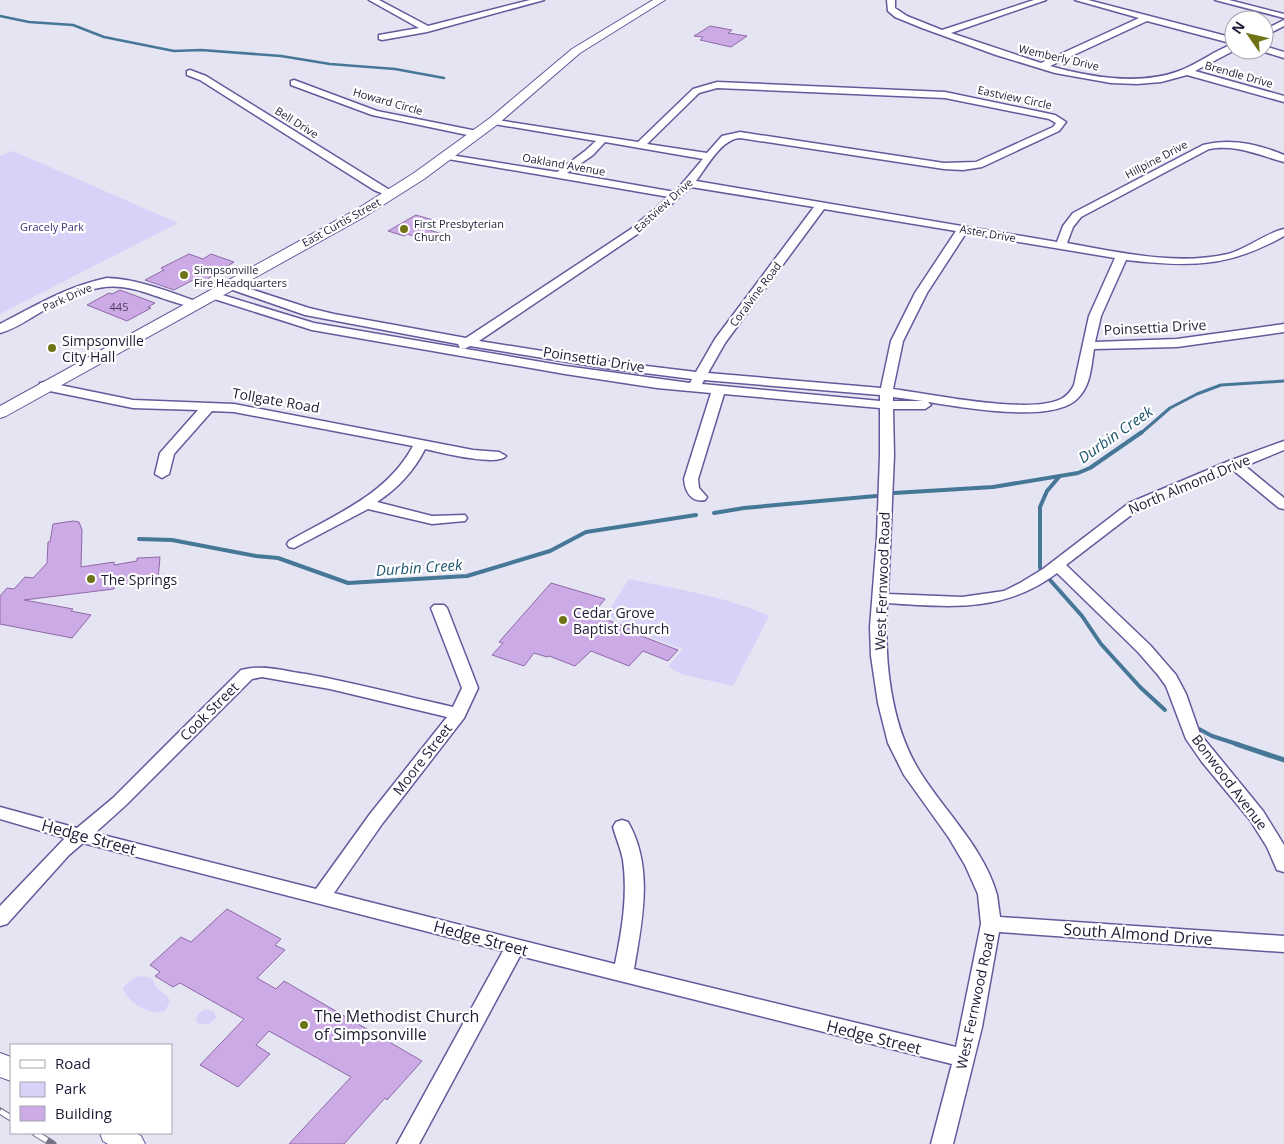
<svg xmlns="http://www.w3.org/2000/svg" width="1284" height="1144" font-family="'Open Sans',sans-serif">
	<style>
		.green { fill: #d7d2f7 }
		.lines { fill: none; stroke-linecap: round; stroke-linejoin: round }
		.stream-far3 { stroke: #467797; stroke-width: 2.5 }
		.stream-far2 { stroke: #467797; stroke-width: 3 }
		.stream-far1 { stroke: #467797; stroke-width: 4 }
		.stream { stroke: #467797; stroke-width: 5 }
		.building { fill: #ccaae5; stroke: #8f69a9 }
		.minor-casing { stroke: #65599c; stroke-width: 3 }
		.major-casing { stroke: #65599c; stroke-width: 2 }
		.minor { fill: #fff; fill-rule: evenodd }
		.major { fill: #fff; fill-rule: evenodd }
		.rail-casing { stroke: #757288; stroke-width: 7 }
		.rail { stroke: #fff; stroke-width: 5; stroke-dasharray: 14; stroke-linecap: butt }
		.poi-dot { fill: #707217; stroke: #fff; stroke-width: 2 }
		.labels { text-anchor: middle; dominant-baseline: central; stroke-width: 4.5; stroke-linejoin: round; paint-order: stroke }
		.far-street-label { font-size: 11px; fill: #201a36; stroke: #fff }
		.far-poi-label { font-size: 11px; fill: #201a36; stroke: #fff; text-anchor: start }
		.far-park-label { font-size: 11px; fill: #43317a; stroke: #fff }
		.number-label { font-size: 11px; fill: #4b3e62 }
		.street-label { font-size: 14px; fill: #201a36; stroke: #fff }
		.poi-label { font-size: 14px; fill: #201a36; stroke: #fff; text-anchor: start }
		.water-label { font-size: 15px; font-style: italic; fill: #1e5770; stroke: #fff }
		.near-street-label { font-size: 16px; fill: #201a36; stroke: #fff }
		.near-poi-label { font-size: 16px; fill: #201a36; stroke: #fff; text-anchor: start }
	</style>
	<rect width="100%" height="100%" fill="#e5e4f3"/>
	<g class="green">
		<polygon points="13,151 178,223 0,314 0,156"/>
		<path d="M629 579C676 589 725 596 769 616L733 686 681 674 668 667 683 649 641 634 640 630 606 615Z"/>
		<path d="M142 976 153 979C155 992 166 991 170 1001L165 1011C149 1016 130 1004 123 989 128 981 133 977 142 976Z"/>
		<polygon points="205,1009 214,1011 216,1018 209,1024 199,1024 196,1020 198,1014"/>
	</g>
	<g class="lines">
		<polyline class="stream-far3" points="0,16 29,22 73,25 104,37 174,51 201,50 281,56 330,64 395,69 444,78"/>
		<polyline class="stream-far2" points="1140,434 1170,408 1197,394 1221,385 1284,381"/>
		<g class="stream-far1">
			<polyline points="894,493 993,487 1078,473 1090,468 1142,432"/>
			<polyline points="714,513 744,508 876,496"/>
			<polyline points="139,539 172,540 256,556 278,558 348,583 467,576 550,551 586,532 696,515"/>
			<polyline points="1040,568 1040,507 1047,491 1059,477"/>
			<polyline points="1050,580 1082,616 1101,644 1140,687 1165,710"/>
			<polyline points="1199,729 1212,736 1240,745"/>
		</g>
		<polyline class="stream" points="1236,744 1284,760"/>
	</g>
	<g class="building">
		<polygon points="710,26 732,30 728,33 747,36 731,47 700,40 703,37 694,36"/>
		<polygon points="416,215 433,220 419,227 449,236 437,243 407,234 404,236 388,231"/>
		<polygon points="189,254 203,259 211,254 234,262 201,283 193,280 174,290 145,280 164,270 161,268"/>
		<polygon points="120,290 155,303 148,307 151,308 127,321 87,305 109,293 112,294"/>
		<polygon points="73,521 79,522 82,530 81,567 114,562 114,565 137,561 137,558 160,557 158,580 114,585 114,589 24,600 73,609 71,611 91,615 72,638 0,624 0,596 7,588 14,589 25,577 33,578 47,563 48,542 50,542 53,524"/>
		<polygon points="551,583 605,599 593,614 633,630 631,632 678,650 668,661 643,651 629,666 591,651 575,666 549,656 547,657 534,653 524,666 492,655 503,643 499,642"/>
		<polygon points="227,909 281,939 275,945 285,950 257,978 276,989 284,981 422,1061 387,1100 385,1098 344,1144 289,1144 351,1077 269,1031 256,1045 270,1054 238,1087 200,1065 244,1019 180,983 173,987 155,976 160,972 150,965 181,937 191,942"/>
	</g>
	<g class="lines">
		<defs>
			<g id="minor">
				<polygon points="369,0 379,0 428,26 530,0 544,0 427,32 382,40 379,39 379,35 419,28"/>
				<path d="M887 0H895V8L907 16 942 30 1034 0H1046L951 33 1041 63 1139 18 1075 0H1088L1234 38V44L1147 21 1050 66C1089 77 1139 86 1179 71 1198 64 1215 50 1234 44L1235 50 1195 71 1284 96V102L1187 75 1161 82 1137 84 1111 83 1055 73 996 55 922 28 895 17 888 11Z"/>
				<polygon points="1215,0 1229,0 1284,14 1284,18"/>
				<polygon points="1284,20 1284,26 1264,36 1264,30"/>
				<polygon points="1264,46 1284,52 1284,58 1261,51 1264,50"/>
				<polygon points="190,70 206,76 396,194 391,197 374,190 200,80 187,75 187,71"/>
				<polygon points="294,80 377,111 477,131 482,134 477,137 372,115 291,85 291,81"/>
				<path d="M717 82 945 92 1055 115 1066 122 1059 131 982 167 963 170 944 169 740 138C721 139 707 167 696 181L1057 242 1063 226 1073 213 1203 145C1230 138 1258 144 1284 155V162C1258 155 1237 144 1209 149L1081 217 1073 227 1067 243C1118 252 1176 266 1228 254 1249 248 1266 233 1284 229V236C1228 268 1188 267 1126 260L1101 316 1095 342 1177 339 1284 324V332L1177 347 1094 349C1091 367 1091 386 1077 399 1052 424 961 407 928 402L931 405 925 409H893L894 455 888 594 962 597 1004 591 1020 583 1043 569 1129 503 1229 461 1284 441V450L1245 466 1284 498V509L1279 508 1233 470 1139 509 1066 565 1150 645 1176 675 1186 694 1200 734 1263 811 1284 845V872L1277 870 1267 847 1250 820 1202 762 1186 739 1166 686 1158 675 1138 652 1057 573C1004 613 950 607 887 603 884 659 890 724 920 772 945 812 984 848 997 895 998 902 999 910 1000 917L1284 936V952L999 932 982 1027 953 1144H931L952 1064 520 956 419 1144H397L503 951 83 843 69 855 7 924 0 926V906L65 838 0 819V807L77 828 113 798 241 670C263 664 284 671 306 674 355 683 404 696 453 707L462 688 431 608 434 605H444L447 608 478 688 464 718 382 824 334 893 615 964C622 930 628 895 623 860 621 849 616 838 613 827L616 822 622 820 628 822C654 867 642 921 634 969L956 1047 981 924 978 894 965 865 949 838 904 775 888 743 878 703 871 656 870 627 877 537 880 455V408L724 394 698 479 699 488 707 497 705 500C691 503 685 491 684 479L711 393 657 388 565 374 312 330 208 297 206 295 212 291 216 293 314 323 565 366 690 383 692 379 605 368 470 346 464 349 460 348 458 344 305 315 224 287 222 285 224 283H232L309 308 334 314 466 338 631 229 669 197 448 159 444 158V154L557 172 585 151 596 141 494 124 491 123V119L638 142 693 89ZM717 88 945 98 1049 119 1056 123 1053 127 976 162 944 163 740 132 722 136 707 153 647 144 699 93ZM605 142 703 159 675 192 567 173 593 155ZM691 187 814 207 715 339 696 372 605 361 479 341 639 233ZM824 209 956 231 915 293 891 341 881 388 708 373 725 343ZM966 233 1115 258 1089 316 1074 385C1071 391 1067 396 1061 399 1029 415 931 394 893 389L903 341 927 293ZM704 380 880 395V401L702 384ZM893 397 923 401H893ZM262 677 330 689 447 717 370 814 316 889 95 833 125 806 252 679Z"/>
				<path d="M107 278C139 279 169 292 199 302L201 304 195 308C132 292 121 271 55 304 37 313 19 328 0 333V324C35 306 68 286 107 278Z"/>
				<path d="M45 382 133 400 234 404 473 450 499 452 506 456C497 467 439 452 425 449 414 471 398 488 377 502L432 516 465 515 467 518 465 521 432 524 368 509 294 548 289 547 287 544 289 541C334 515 387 495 413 446L234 412 212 411 174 454 169 474 162 478 155 474 160 453 198 410 133 408 40 389 39 386 40 383Z"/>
			</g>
			<g id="major">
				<polygon points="653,0 665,0 580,53 498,124 424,179 364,217 6,416 0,418 0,406 354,211 414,173 490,118 572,49"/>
				<polygon points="0,1053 11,1057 11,1081 0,1077"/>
				<polygon points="100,1133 136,1133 141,1136 145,1144 108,1144 103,1141"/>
			</g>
		</defs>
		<use href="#minor" class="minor-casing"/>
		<use href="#major" class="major-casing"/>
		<use href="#minor" class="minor"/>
		<use href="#major" class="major"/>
		<defs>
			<g id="rail">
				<polyline points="0,1111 11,1118"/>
				<polyline points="35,1133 53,1144"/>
			</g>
		</defs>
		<use href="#rail" class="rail-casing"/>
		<use href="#rail" class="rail"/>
	</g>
	<g class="poi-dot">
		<circle cx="404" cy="229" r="5"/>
		<circle cx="184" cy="275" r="5"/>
		<circle cx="52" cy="348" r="5"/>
		<circle cx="91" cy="579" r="5"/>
		<circle cx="563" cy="620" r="5"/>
		<circle cx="304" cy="1025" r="5"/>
	</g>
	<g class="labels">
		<g class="far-street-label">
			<text transform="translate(1059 57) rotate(13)">Wemberly Drive</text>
			<text transform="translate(1239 74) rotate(16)">Brendle Drive</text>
			<text transform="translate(1015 97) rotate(12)">Eastview Circle</text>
			<text transform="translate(388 101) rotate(16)">Howard Circle</text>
			<text transform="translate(297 122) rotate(32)">Bell Drive</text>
			<text transform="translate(1156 159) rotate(-28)">Hillpine Drive</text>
			<text transform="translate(564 164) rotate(10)">Oakland Avenue</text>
			<text transform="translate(663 205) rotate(-42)">Eastview Drive</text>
			<text transform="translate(341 222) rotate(-29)">East Curtis Street</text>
			<text transform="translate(988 233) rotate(10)">Aster Drive</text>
			<text transform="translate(755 294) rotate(-53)">Coralvine Road</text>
			<text transform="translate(67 297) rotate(-24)">Park Drive</text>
		</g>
		<g class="far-poi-label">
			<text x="414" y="223">First Presbyterian<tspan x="414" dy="13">Church</tspan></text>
			<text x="194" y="269">Simpsonville<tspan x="194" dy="13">Fire Headquarters</tspan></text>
		</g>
		<g class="far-park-label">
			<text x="52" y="226">Gracely Park</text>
		</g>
		<g class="number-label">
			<text x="119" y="306">445</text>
		</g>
		<g class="street-label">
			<text transform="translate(1155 327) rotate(-3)">Poinsettia Drive</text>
			<text transform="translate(594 359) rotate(9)">Poinsettia Drive</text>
			<text transform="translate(276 400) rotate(10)">Tollgate Road</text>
			<text transform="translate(1189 484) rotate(-23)">North Almond Drive</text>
			<text transform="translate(882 581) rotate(-88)">West Fernwood Road</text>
			<text transform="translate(209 711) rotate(-45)">Cook Street</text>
			<text transform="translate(422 759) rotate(-52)">Moore Street</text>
			<text transform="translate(1230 782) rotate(53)">Bonwood Avenue</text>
			<text transform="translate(975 1001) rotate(-78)">West Fernwood Road</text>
		</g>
		<g class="poi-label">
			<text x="62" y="340">Simpsonville<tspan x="62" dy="16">City Hall</tspan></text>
			<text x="101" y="579">The Springs</text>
			<text x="573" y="612">Cedar Grove<tspan x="573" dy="16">Baptist Church</tspan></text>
		</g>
		<g class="water-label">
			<text transform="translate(1115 434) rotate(-35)">Durbin Creek</text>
			<text transform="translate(419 567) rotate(-4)">Durbin Creek</text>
		</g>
		<g class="near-street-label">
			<text transform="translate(89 837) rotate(15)">Hedge Street</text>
			<text transform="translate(1138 934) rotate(4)">South Almond Drive</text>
			<text transform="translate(481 938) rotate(15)">Hedge Street</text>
			<text transform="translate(874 1037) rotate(14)">Hedge Street</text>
		</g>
		<g class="near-poi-label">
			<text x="314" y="1016">The Methodist Church<tspan x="314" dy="18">of Simpsonville</tspan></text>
		</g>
	</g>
	<rect x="10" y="1044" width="162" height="90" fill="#ffffff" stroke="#a6a3af"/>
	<rect x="20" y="1060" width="25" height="8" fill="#ffffff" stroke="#a6a3af"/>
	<text x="55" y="1069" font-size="15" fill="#201a36">Road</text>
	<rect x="20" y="1082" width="25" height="15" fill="#d7d2f7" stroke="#a6a3af"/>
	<text x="55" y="1094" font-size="15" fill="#201a36">Park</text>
	<rect x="20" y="1106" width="25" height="15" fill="#ccaae5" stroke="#a6a3af"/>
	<text x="55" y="1119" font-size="15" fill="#201a36">Building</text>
	<g transform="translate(1249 35) rotate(304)"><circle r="24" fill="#ffffff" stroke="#a6a3af"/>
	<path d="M0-4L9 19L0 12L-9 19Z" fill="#707217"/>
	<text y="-8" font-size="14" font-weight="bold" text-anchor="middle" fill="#201a36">N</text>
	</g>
</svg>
